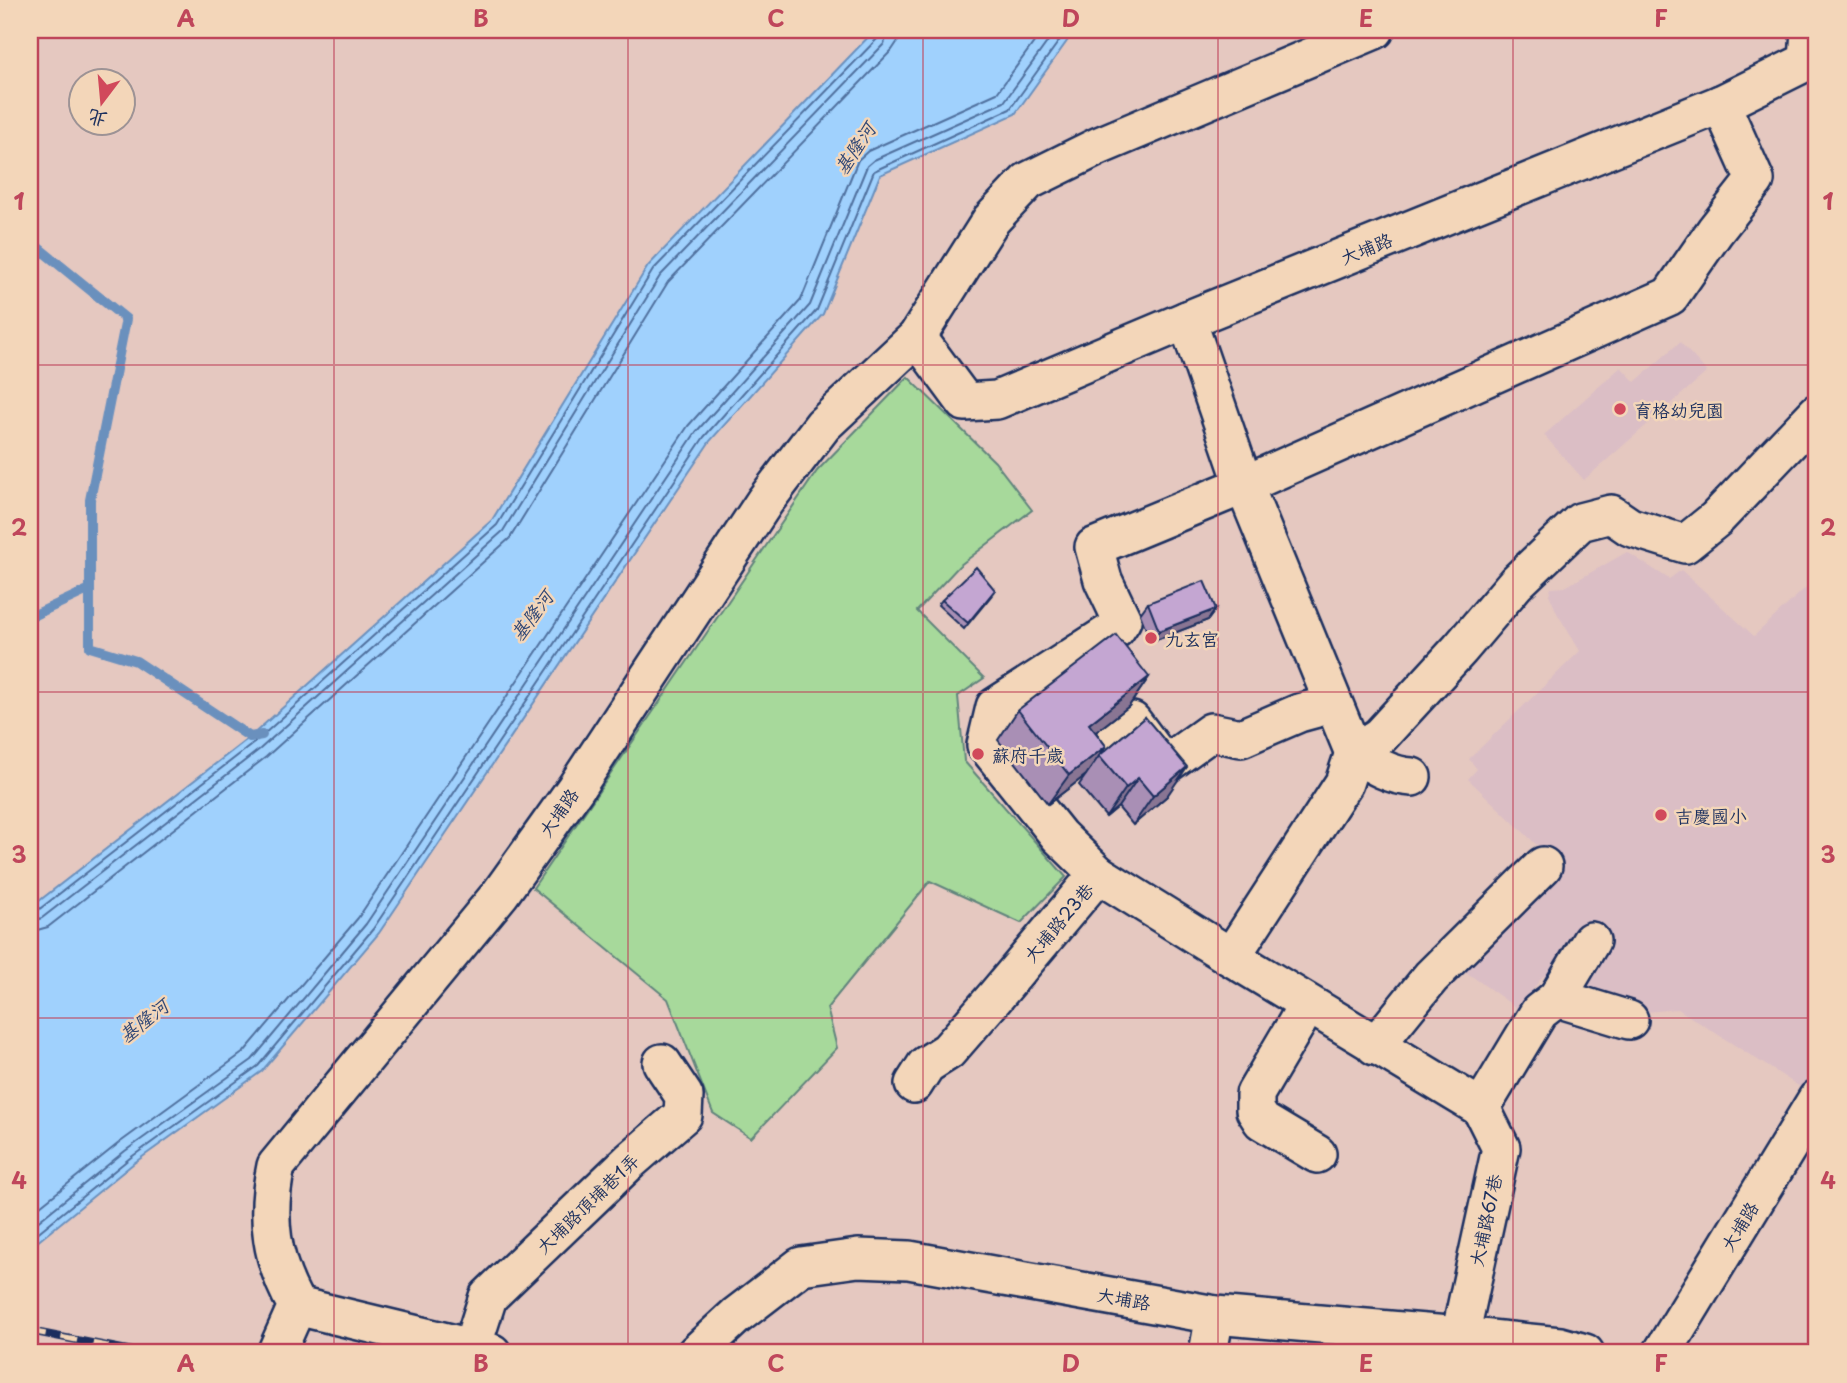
<svg xmlns="http://www.w3.org/2000/svg" width="1847" height="1383" font-family="'Playpen Sans','LXGW WenKai TC',sans-serif">
	<style>
		.built { fill: #dbbec5 }
		.green { fill: #a7d99b; stroke: #61847c; stroke-width: 2 }
		.water { fill: #a0d1fd; stroke: #6b90bd; stroke-width: 2 }
		.lines { fill: none; stroke-linecap: round; stroke-linejoin: round }
		.shore { stroke: #50709e; stroke-width: 2 }
		.stream { stroke: #6b90bd; stroke-width: 10 }
		.minor-casing { stroke: #1b2f5e; stroke-width: 42 }
		.minor { stroke: #f3d6b9; stroke-width: 37 }
		.rail-casing { stroke: #1b2f5e; stroke-width: 8 }
		.rail { stroke: #f3d6b9; stroke-width: 5; stroke-dasharray: 16; stroke-linecap: butt }
		.wall { fill: #a98fb5; stroke: #1b2f5e; stroke-width: 2 }
		.shaded-wall { fill: #897493; stroke: #1b2f5e; stroke-width: 2 }
		.building { fill: #c4a6d2; stroke: #1b2f5e; stroke-width: 2 }
		.grid { fill: none; stroke: #bf465b; stroke-width: 2; stroke-opacity: 0.55 }
		.poi-dot { fill: #d1495b; stroke: #f3d6b9; stroke-width: 2.5 }
		.labels { text-anchor: middle; dominant-baseline: central; stroke-width: 5; stroke-linejoin: round; paint-order: stroke }
		.street-label { font-size: 18px; fill: #1b2f5e; stroke: #f3d6b9 }
		.poi-label { font-size: 18px; fill: #1b2f5e; stroke: #f3d6b9; text-anchor: start }
		.water-label { font-size: 19px; font-style: italic; fill: #2f4776; stroke: #f3d6b9 }
		.neatline { fill: none; stroke: #bf465b; stroke-width: 2.5 }
		.grid-label { font-size: 23px; text-anchor: middle; font-weight: bold; fill: #bf465b }
	</style>
	<rect width="100%" height="100%" fill="#e5c8c0"/>
	<filter id="ink" filterUnits="userSpaceOnUse"><feTurbulence type="fractalNoise" baseFrequency=".0143" numOctaves="2"/><feDisplacementMap in="SourceGraphic" scale="14" xChannelSelector="R" yChannelSelector="G"/><feConvolveMatrix kernelMatrix="1 2 1 2 8 2 1 2 1" color-interpolation-filters="sRGB"/></filter>
	<g filter="url(#ink)">
		<g class="built">
			<polygon points="1680,342 1707,372 1584,480 1544,435 1621,367 1635,382"/>
			<polygon points="1627,552 1669,579 1681,570 1754,636 1817,577 1817,1083 1811,1094 1678,1009 1645,1012 1543,976 1518,1009 1463,970 1543,851 1468,779 1477,769 1469,759 1580,651 1557,613 1549,594 1551,588 1565,587"/>
		</g>
		<polygon class="green" points="908,377 995,462 1032,510 959,566 917,611 984,678 958,696 964,761 1066,877 1021,923 930,881 827,1008 837,1048 751,1138 713,1113 668,999 533,888 817,471"/>
		<polygon class="water" points="875,30 1075,30 1015,114 880,175 823,314 710,441 379,933 262,1071 134,1163 30,1248 30,908 250,737 492,520 648,266"/>
		<g class="lines">
			<g class="shore">
				<polyline points="30,913 37,911 254,743 497,525 653,270 878,38 880,30"/>
				<polyline points="30,922 42,918 260,749 503,531 660,276 884,44 889,30"/>
				<polyline points="30,932 48,927 266,757 510,538 668,282 892,50 898,41 899,30"/>
				<polyline points="30,1214 119,1143 244,1052 358,918 688,426 801,300 858,160 868,151 997,93 1043,30"/>
				<polyline points="30,1228 125,1151 252,1060 366,924 696,432 810,305 867,166 874,160 1004,102 1056,30"/>
				<polyline points="30,1239 130,1158 258,1066 373,929 704,437 817,310 874,171 1010,109 1067,30"/>
			</g>
			<g class="stream">
				<polyline points="30,241 126,319 90,500 90,647 136,661 250,737 262,735"/>
				<polyline points="30,617 90,589"/>
			</g>
			<defs>
				<g id="minor">
					<path d="M1187 320 1244 485 1354 753C1372 764 1390 776 1412 777"/>
					<polyline points="917,337 965,402 997,400 1187,320 1721,104 1808,61 1810,30"/>
					<polyline points="1092,749 1132,721 1165,765 1211,732 1241,738 1299,713 1332,704"/>
					<polyline points="1098,874 1059,836 986,745 995,707 1116,629 1122,620 1103,580 1094,547 1244,485 1670,296 1715,231 1755,180 1721,104"/>
					<polyline points="1557,998 1591,941"/>
					<polyline points="1308,1004 1255,1094 1255,1110 1262,1121 1317,1154"/>
					<polyline points="1375,1046 1431,977 1543,866"/>
					<polyline points="914,1084 926,1065 948,1051 995,997 1098,874 1231,957"/>
					<polyline points="1481,1108 1231,957 1344,783 1354,753 1380,736 1460,649 1516,583 1580,522 1611,514 1630,527 1685,544 1716,519 1817,413"/>
					<polyline points="1481,1108 1539,1012 1557,998 1629,1020"/>
					<polyline points="297,1306 492,1353"/>
					<polyline points="1460,1336 1501,1148 1481,1108"/>
					<polyline points="472,1347 488,1297 630,1161 683,1115 684,1096 662,1063"/>
					<path d="M277 1351 297 1306C271 1261 265 1217 276 1166L500 894 575 789 765 501 823 425 917 337 991 220 1028 181 1099 146 1375 30"/>
					<polyline points="696,1353 736,1316 801,1266 858,1258 909,1260 1215,1315 1460,1336 1560,1346 1585,1353"/>
					<polyline points="1208,1353 1215,1315"/>
					<polyline points="1662,1353 1817,1099"/>
				</g>
			</defs>
			<use href="#minor" class="minor-casing"/>
			<use href="#minor" class="minor"/>
			<defs>
				<g id="rail">
					<polyline points="30,1331 143,1353"/>
					<polyline points="30,1350 46,1353"/>
				</g>
			</defs>
			<use href="#rail" class="rail-casing"/>
			<use href="#rail" class="rail"/>
		</g>
		<g class="wall">
			<polygon points="991,596 964,629 938,605 942,600"/>
			<polygon points="1148,603 1216,609 1208,620 1151,642 1140,614"/>
			<polygon points="1149,677 1129,706 1096,732 1106,746 1099,756 1145,717 1167,796 1133,825 1118,807 1106,817 1079,785 1086,775 1048,804 998,740 1018,710"/>
		</g>
		<g class="shaded-wall">
			<polygon points="1216,609 1208,620 1151,642 1159,631"/>
			<polygon points="1149,677 1129,706 1069,753 1089,724"/>
			<polygon points="1106,746 1086,775 1048,804 1069,775"/>
			<polygon points="1187,767 1167,796 1133,825 1153,796"/>
			<polygon points="1138,778 1118,807 1106,817 1126,788"/>
		</g>
		<g class="building">
			<polygon points="976,567 995,590 968,623 942,600"/>
			<polygon points="1204,581 1216,609 1159,631 1148,603"/>
			<polygon points="1116,635 1149,677 1089,724 1106,746 1069,775 1018,710"/>
			<polygon points="1145,717 1187,767 1153,796 1138,778 1126,788 1099,756"/>
		</g>
	</g>
	<path class="grid" d="M334 30V1353M628 30V1353M923 30V1353M1218 30V1353M1513 30V1353M30 365H1817M30 692H1817M30 1018H1817"/>
	<g class="poi-dot">
		<circle cx="1620" cy="409" r="7"/>
		<circle cx="1151" cy="638" r="7"/>
		<circle cx="978" cy="754" r="7"/>
		<circle cx="1661" cy="815" r="7"/>
	</g>
	<g class="labels">
		<g class="street-label">
			<text transform="translate(1366 248) rotate(-22)">大埔路</text>
			<text transform="translate(558 812) rotate(-55)">大埔路</text>
			<text transform="translate(1058 922) rotate(-50)">大埔路23巷</text>
			<text transform="translate(587 1203) rotate(-44)">大埔路頂埔巷1弄</text>
			<text transform="translate(1485 1220) rotate(-78)">大埔路67巷</text>
			<text transform="translate(1739 1226) rotate(-59)">大埔路</text>
			<text transform="translate(1124 1298) rotate(10)">大埔路</text>
		</g>
		<g class="poi-label">
			<text x="1634" y="409">育格幼兒園</text>
			<text x="1165" y="638">九玄宮</text>
			<text x="992" y="754">蘇府千歲</text>
			<text x="1675" y="815">吉慶國小</text>
		</g>
		<g class="water-label">
			<text transform="translate(854 148) rotate(-56)">基隆河</text>
			<text transform="translate(531 615) rotate(-53)">基隆河</text>
			<text transform="translate(143 1020) rotate(-38)">基隆河</text>
		</g>
	</g>
	<rect width="1847" height="1383" fill="none" stroke="#f3d6b9" stroke-width="77"/>
	<g transform="translate(102 102) rotate(196)"><circle r="33" fill="#f3d6b9" stroke="#9d9395" stroke-width="2"/>
	<path d="M0-5L12 26L0 18L-12 26Z" fill="#d1495b"/>
	<text y="-10" font-size="19" font-weight="bold" text-anchor="middle" fill="#1b2f5e">北</text>
	</g>
	<rect x="38" y="38" width="1770" height="1306" class="neatline"/>
	<g class="grid-label">
		<text x="186" y="27">A</text>
		<text x="481" y="27">B</text>
		<text x="776" y="27">C</text>
		<text x="1071" y="27">D</text>
		<text x="1366" y="27">E</text>
		<text x="1661" y="27">F</text>
		<text x="19" y="210">1</text>
		<text x="1828" y="210">1</text>
		<text x="19" y="536">2</text>
		<text x="1828" y="536">2</text>
		<text x="19" y="863">3</text>
		<text x="1828" y="863">3</text>
		<text x="19" y="1189">4</text>
		<text x="1828" y="1189">4</text>
		<text x="186" y="1372">A</text>
		<text x="481" y="1372">B</text>
		<text x="776" y="1372">C</text>
		<text x="1071" y="1372">D</text>
		<text x="1366" y="1372">E</text>
		<text x="1661" y="1372">F</text>
	</g>
</svg>
